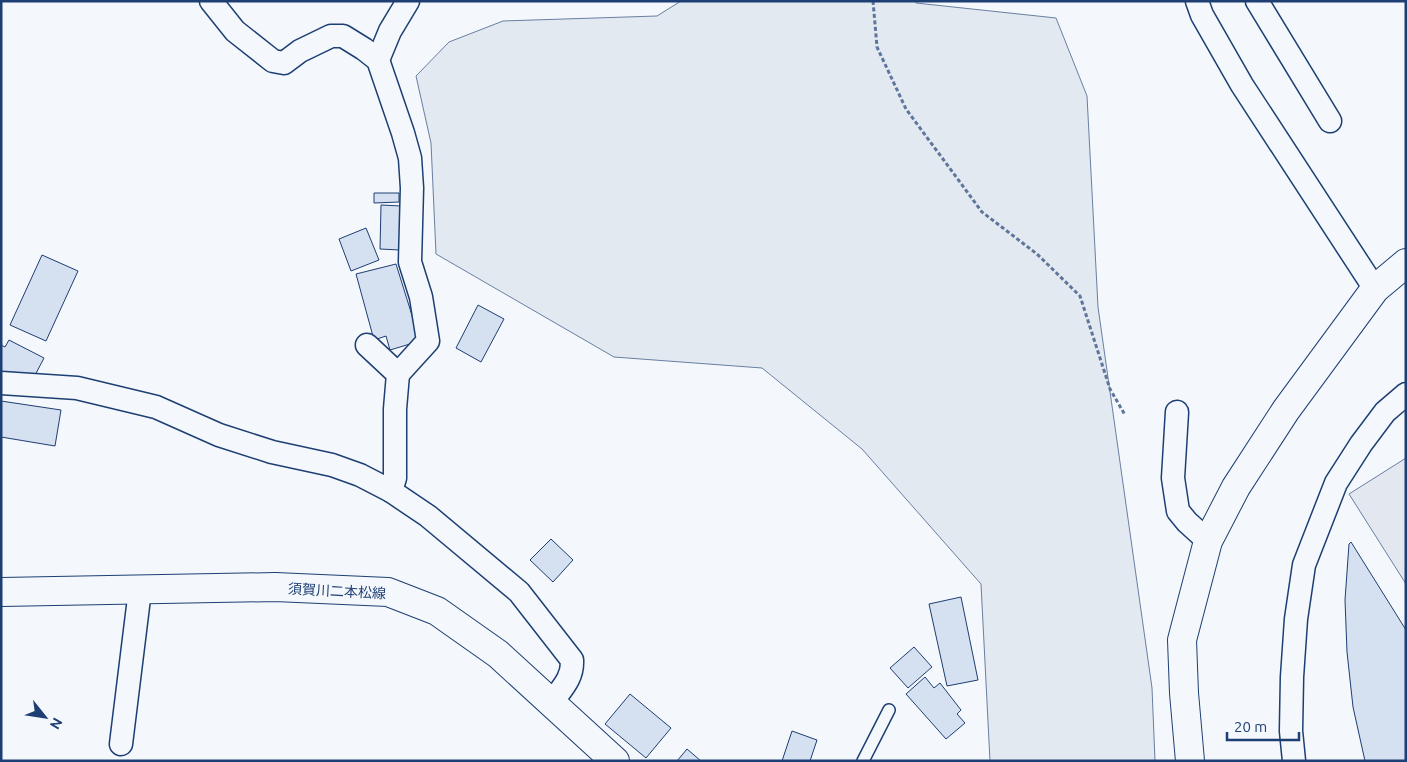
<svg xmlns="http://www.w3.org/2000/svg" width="1407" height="762" font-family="Ubuntu,'Noto Sans JP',sans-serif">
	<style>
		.green { fill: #e3e9f0; stroke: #687fa3 }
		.parking { fill: #e3e8f0; stroke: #687fa3 }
		.building { fill: #d5e0f0; stroke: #1d3f73 }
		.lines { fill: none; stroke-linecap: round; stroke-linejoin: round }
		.service-casing { stroke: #1d3f73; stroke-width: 14 }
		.minor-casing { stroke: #1d3f73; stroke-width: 25 }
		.tertiary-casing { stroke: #1d3f73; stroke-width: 30 }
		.secondary-casing { stroke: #1d3f73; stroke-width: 30 }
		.path { stroke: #5e769c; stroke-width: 3; stroke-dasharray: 4 2.5; stroke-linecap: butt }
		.service { stroke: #f4f7fb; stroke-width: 11 }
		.minor { stroke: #f4f7fb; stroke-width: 22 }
		.tertiary { stroke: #f4f7fb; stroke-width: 28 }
		.secondary { stroke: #f4f7fb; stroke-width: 28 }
		.labels { text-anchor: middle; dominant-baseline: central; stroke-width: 4; stroke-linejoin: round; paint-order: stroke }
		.street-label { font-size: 14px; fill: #1d3f73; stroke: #f4f7fb }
	</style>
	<rect width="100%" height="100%" fill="#f4f7fb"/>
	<polygon class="green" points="681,1 915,1 916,3 1056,18 1087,96 1098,307 1152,688 1155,761 990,761 981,584 862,449 762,368 614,357 436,254 431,143 416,76 449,42 503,21 657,16"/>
	<polygon class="parking" points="1406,458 1406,584 1349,494"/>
	<g class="building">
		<polygon points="374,193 399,193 399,202 374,203"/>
		<polygon points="381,205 401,206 400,250 380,249"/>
		<polygon points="366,228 379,260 351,271 339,239"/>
		<polygon points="42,255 78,271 46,341 10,325"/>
		<polygon points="396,264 420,341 390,350 386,336 374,340 356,274"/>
		<polygon points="478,305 504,319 481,362 456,348"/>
		<polygon points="9,340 44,358 32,381 15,372 13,377 1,371 1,345 5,347"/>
		<polygon points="1,401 61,410 55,446 1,437"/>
		<polygon points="551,539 573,560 553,582 530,560"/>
		<polygon points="1351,542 1406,630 1406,761 1365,761 1353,707 1347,652 1345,600 1349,544"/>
		<polygon points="961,597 978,680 947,686 929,604"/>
		<polygon points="914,647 932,667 908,688 890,668"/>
		<polygon points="925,677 934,688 940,683 961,710 957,714 965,723 946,739 906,694"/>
		<polygon points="630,694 671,728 646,758 605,724"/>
		<polygon points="792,731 817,740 810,761 782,761"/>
		<polygon points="687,749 701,761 677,761"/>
	</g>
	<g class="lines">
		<defs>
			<polyline id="service" points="863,761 889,710"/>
			<g id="minor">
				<polyline points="211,1 235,31 273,61 284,63 300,51 331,36 343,36 364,49 378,60 403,133 410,158 412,188 410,262 421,297 428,341 398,374"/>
				<polyline points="1197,1 1202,15 1242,85 1375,289"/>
				<polyline points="1257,1 1330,121"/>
				<polyline points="378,60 390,31 408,1"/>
				<polyline points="367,345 398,374 395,409 395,478 391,491"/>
				<path d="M1 383 77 388 156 407 219 435 272 452 332 465 360 475 391 491 428 516 519 592 572 660C573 678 562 688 552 702"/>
				<polyline points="1177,412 1173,478 1178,511 1187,522 1208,541"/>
				<polyline points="121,744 140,590"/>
				<polyline points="1294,761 1291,731 1292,677 1296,619 1304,565 1336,483 1361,444 1385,412 1406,394"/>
			</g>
			<polyline id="tertiary" points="1190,761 1184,693 1182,640 1208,541 1236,487 1286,410 1375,289 1406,263"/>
			<polyline id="secondary" points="1,592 275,587 388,592 437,611 498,654 615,761"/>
		</defs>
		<use href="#service" class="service-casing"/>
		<use href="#minor" class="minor-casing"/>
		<use href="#tertiary" class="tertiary-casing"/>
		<use href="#secondary" class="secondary-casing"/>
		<polyline class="path" points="873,1 877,47 906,109 982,212 1037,254 1080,296 1110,389 1125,415"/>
		<use href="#service" class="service"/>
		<use href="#minor" class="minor"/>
		<use href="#tertiary" class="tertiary"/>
		<use href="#secondary" class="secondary"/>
	</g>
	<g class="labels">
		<g class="street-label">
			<text transform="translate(337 591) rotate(3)">須賀川二本松線</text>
		</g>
	</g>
	<rect width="1407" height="762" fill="none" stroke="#1d3f73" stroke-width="5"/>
	<g transform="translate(45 717) rotate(120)" stroke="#f4f7fb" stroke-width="4" paint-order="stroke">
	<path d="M0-4L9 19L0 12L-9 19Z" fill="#1d3f73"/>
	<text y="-8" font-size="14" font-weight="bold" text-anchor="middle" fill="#1d3f73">N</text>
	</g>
	<path d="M1227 732v8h72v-8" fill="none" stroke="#1d3f73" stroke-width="2.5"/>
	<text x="1234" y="732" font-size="15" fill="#1d3f73" stroke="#f4f7fb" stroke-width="4" paint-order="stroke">20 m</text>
</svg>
